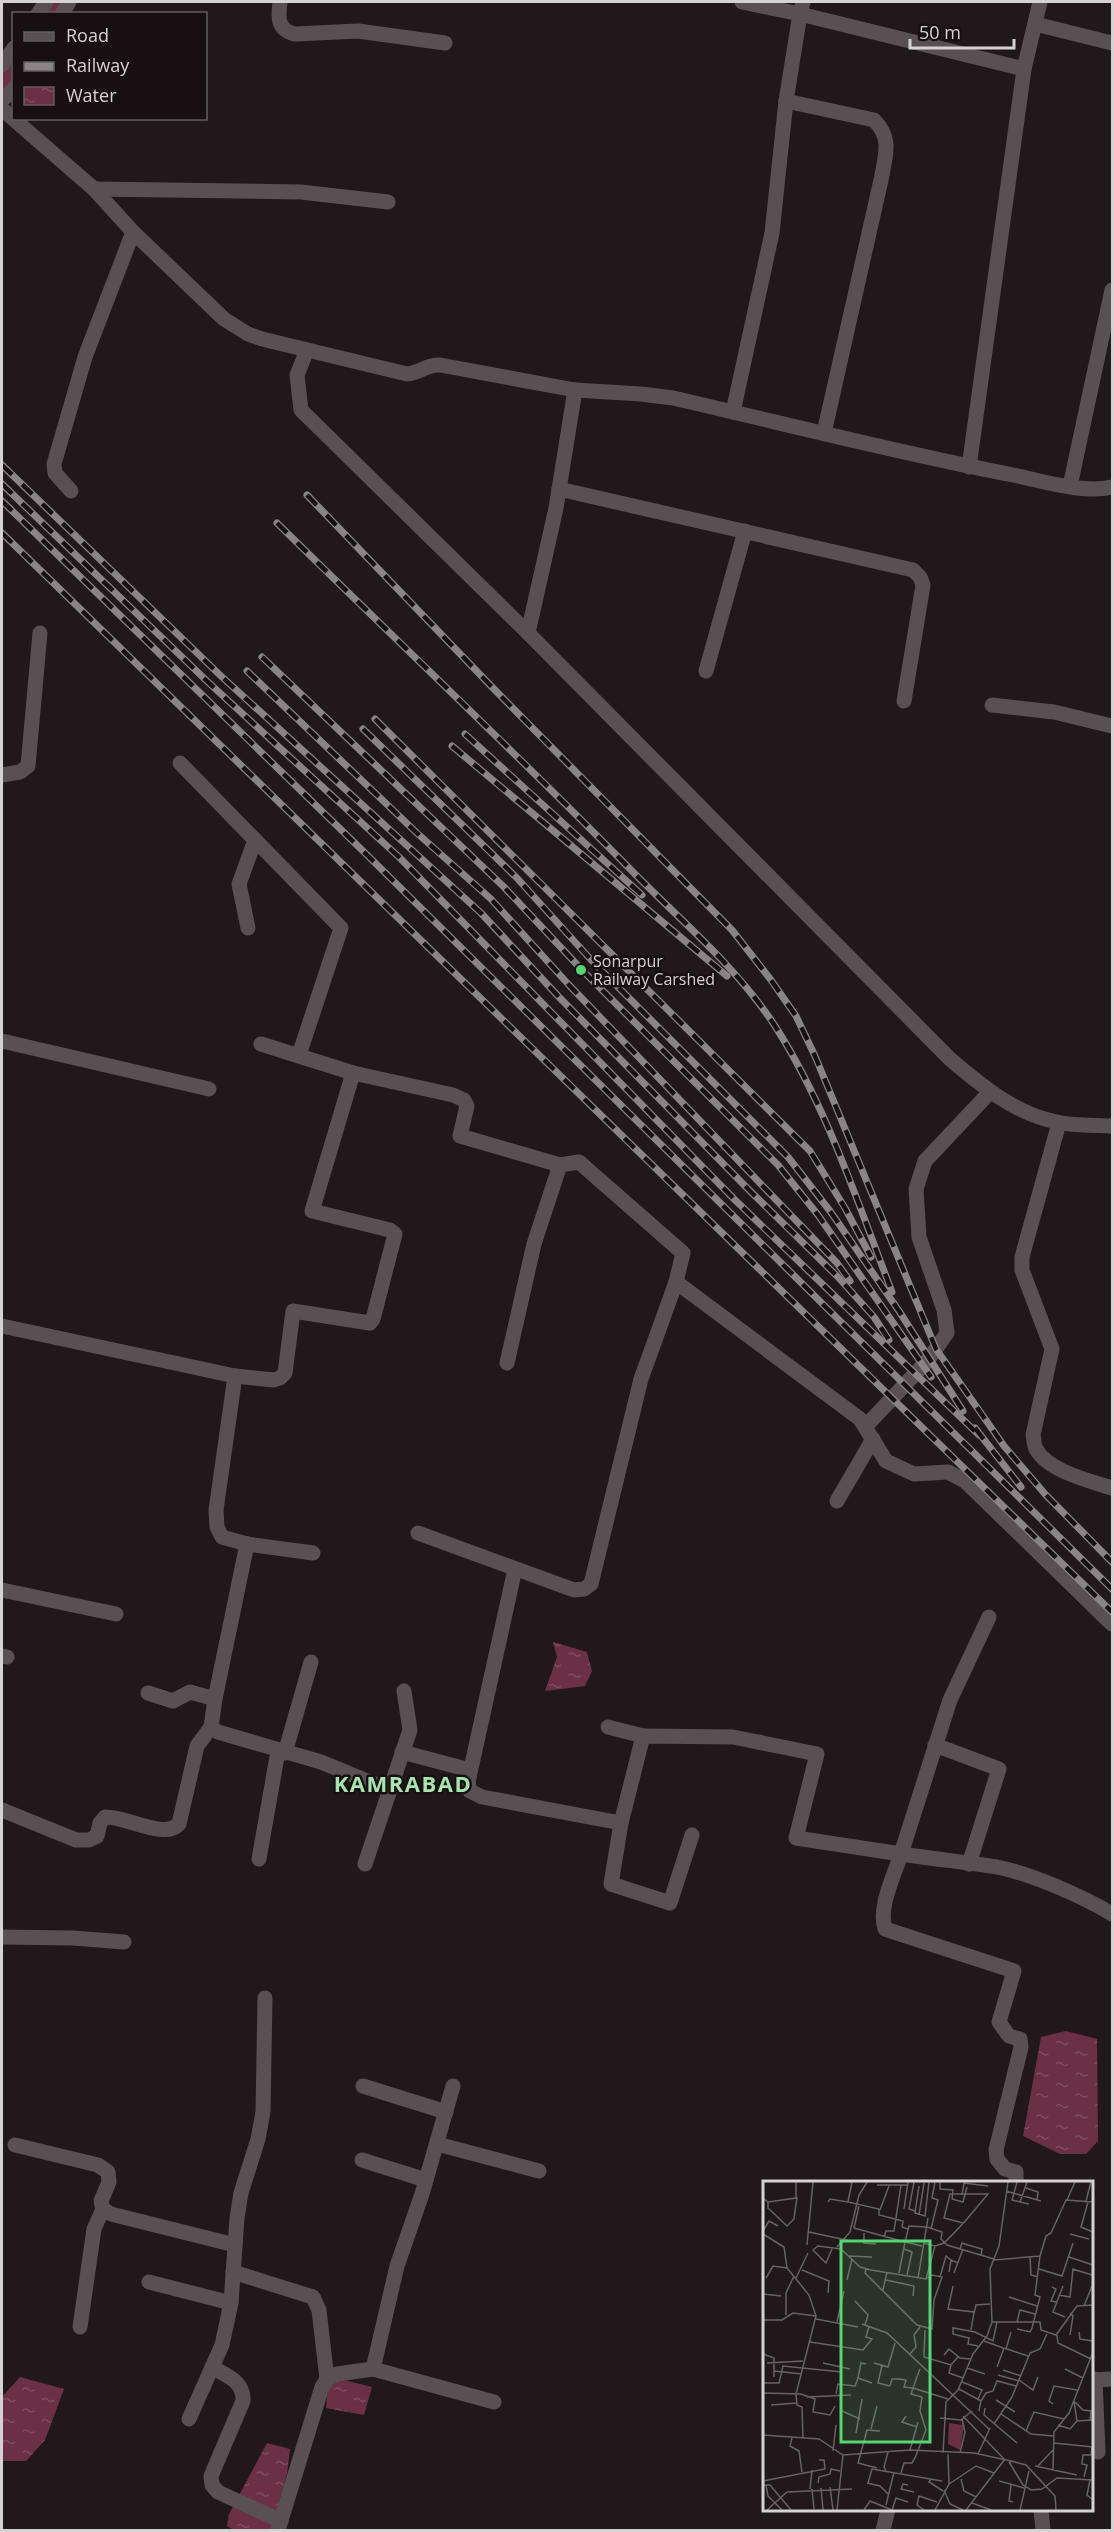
<svg xmlns="http://www.w3.org/2000/svg" width="1114" height="2532" font-family="'Open Sans',sans-serif">
	<style>
		.water { fill: url(#water-ripples) }
		.lines { fill: none; stroke-linecap: round; stroke-linejoin: round }
		.canal { stroke: #6b3046; stroke-width: 15 }
		.minor { stroke: #595053; stroke-width: 15 }
		.rail-casing { stroke: #8b8486; stroke-width: 7 }
		.rail { stroke: #170f12; stroke-width: 4.5; stroke-dasharray: 14; stroke-linecap: butt }
		.poi-dot { fill: #54d672; stroke: #170f12; stroke-width: 2 }
		.labels { text-anchor: middle; dominant-baseline: central; stroke-width: 5; stroke-linejoin: round; paint-order: stroke }
		.poi-label { font-size: 16px; fill: #d6d1d2; stroke: #170f12; text-anchor: start }
		.district-label { font-size: 22px; font-weight: bold; letter-spacing: 1.5px; fill: #a6e6ae; stroke: #170f12 }
		.inset-road { fill: none; stroke: #696264; stroke-width: 1.5 }
		.view { fill: #54d672; fill-opacity: 0.15; stroke: #54d672; stroke-width: 3 }
		.inset-edge { fill: none; stroke: #d6d1d2; stroke-width: 3 }
	</style>
	<defs>
		<pattern id="water-ripples" width="26" height="14" patternUnits="userSpaceOnUse" patternTransform="scale(1.5)"><rect width="26" height="14" fill="#6b3046"/><path d="M2 4q2-2 4 0t4 0M15 11q2-2 4 0t4 0" fill="none" stroke="#7f4d60"/></pattern>
	</defs>
	<rect width="100%" height="100%" fill="#20181b"/>
	<g class="water">
		<polygon points="553,1642 587,1652 592,1671 585,1686 545,1691 557,1657"/>
		<polygon points="1066,2031 1097,2039 1098,2141 1086,2154 1060,2154 1023,2136 1041,2037"/>
		<polygon points="20,2377 64,2389 45,2440 26,2461 2,2461 2,2397"/>
		<polygon points="340,2379 372,2387 364,2415 326,2408 328,2387"/>
		<polygon points="267,2443 290,2449 287,2474 271,2530 233,2530 227,2526 229,2514"/>
	</g>
	<g class="lines">
		<g class="canal">
			<polyline points="52,14 60,2"/>
			<polyline points="2,87 14,69"/>
		</g>
		<g class="minor">
			<path d="M280 2C278 17 277 30 295 34L358 31 445 43"/>
			<polyline points="742,2 800,14 803,2"/>
			<polyline points="38,14 46,2"/>
			<polyline points="62,14 69,2"/>
			<polyline points="1035,24 1112,43"/>
			<polyline points="2,65 14,48"/>
			<polyline points="2,100 14,89"/>
			<path d="M786 101 874 120C893 139 885 156 881 180L824 433"/>
			<path d="M2 109 94 189 133 232 224 319 248 334 262 339 407 374C420 373 427 364 440 365L575 390 641 394 673 398C786 424 899 453 1013 475 1042 481 1084 494 1112 487"/>
			<polyline points="94,189 301,192 388,202"/>
			<path d="M307 350 297 375 301 410 528 633 950 1059C982 1086 1015 1114 1057 1122 1074 1126 1094 1125 1112 1126"/>
			<polyline points="733,412 772,233 786,101 800,14 1024,69"/>
			<polyline points="969,467 1024,69 1040,2"/>
			<polyline points="1070,486 1112,290"/>
			<polyline points="559,489 913,570 920,577 923,585 904,701"/>
			<polyline points="71,491 55,473 54,464 85,357 133,232"/>
			<polyline points="528,633 556,508 575,390"/>
			<polyline points="706,671 745,531"/>
			<polyline points="992,705 1054,712 1112,726"/>
			<polyline points="180,763 341,928 299,1055"/>
			<polyline points="2,775 20,772 28,766 40,633"/>
			<polyline points="248,928 239,884 255,840"/>
			<polyline points="2,1041 209,1089"/>
			<polyline points="261,1044 353,1073 453,1095 464,1100 467,1106 460,1136 560,1165 579,1162 683,1253 676,1282 641,1379 591,1584 584,1589 574,1590 418,1533"/>
			<path d="M1059 1123 1022 1257V1270L1052 1349 1033 1435C1034 1439 1034 1446 1036 1449 1048 1471 1090 1481 1112 1488"/>
			<polyline points="676,1282 860,1419 886,1461 914,1474 948,1472 965,1481 1112,1624"/>
			<polyline points="2,1326 235,1376 274,1380 280,1378 285,1373 293,1311 370,1323 373,1319 395,1234 390,1230 312,1211 353,1073"/>
			<polyline points="507,1363 534,1244 560,1165"/>
			<polyline points="235,1376 216,1510 217,1527 222,1537 247,1544"/>
			<polyline points="866,1426 928,1360 947,1333 944,1310 919,1237 916,1189 925,1161 990,1092"/>
			<polyline points="837,1501 873,1439"/>
			<polyline points="313,1553 247,1544 215,1699 211,1727 218,1732 321,1762 389,1790"/>
			<polyline points="515,1569 468,1782 470,1791 482,1797 621,1823"/>
			<polyline points="2,1590 116,1614"/>
			<polyline points="2,1656 7,1657"/>
			<polyline points="148,1693 173,1701 190,1692 215,1699"/>
			<polyline points="608,1727 643,1736"/>
			<polyline points="935,1745 999,1769 969,1864"/>
			<polyline points="402,1752 470,1770"/>
			<polyline points="285,1753 311,1662"/>
			<path d="M2 1810 76 1840H89L97 1836 100 1823 105 1817C126 1816 164 1840 179 1824L197 1746 211 1727"/>
			<polyline points="692,1835 670,1903 611,1884 621,1823 643,1736 733,1737 817,1754 796,1838 901,1854 950,1700 989,1617"/>
			<polyline points="259,1859 278,1751"/>
			<polyline points="365,1864 410,1730 404,1691"/>
			<polyline points="2,1937 73,1938 124,1942"/>
			<polyline points="363,2086 446,2112"/>
			<polyline points="437,2144 539,2171"/>
			<polyline points="15,2145 98,2165 108,2172 109,2182 101,2201 103,2209 111,2214 235,2245"/>
			<polyline points="362,2160 426,2180"/>
			<path d="M1016 2182V2172L1005 2169 997 2159 996 2150 1021 2047 1020 2039 1009 2036 999 2022 1014 1971 885 1929C878 1907 894 1876 901 1854 933 1859 966 1862 997 1867 1032 1874 1082 1896 1112 1914"/>
			<polyline points="233,2272 313,2297 319,2310 327,2379"/>
			<polyline points="149,2282 231,2303"/>
			<polyline points="80,2327 94,2229 103,2209"/>
			<path d="M212 2367C227 2376 244 2381 243 2401L211 2476 212 2485 218 2492 281 2521"/>
			<polyline points="373,2369 397,2266 422,2194 453,2086"/>
			<polyline points="1095,2379 1098,2452"/>
			<polyline points="1092,2380 1112,2379"/>
			<polyline points="189,2419 222,2345 231,2303 237,2218 241,2193 258,2139 263,2112 265,1998"/>
			<polyline points="1041,2510 1043,2530"/>
			<polyline points="278,2530 322,2387 327,2379 337,2374 373,2369 494,2402"/>
			<polyline points="883,2530 888,2510"/>
		</g>
		<defs>
			<g id="rail">
				<polyline points="2,465 221,676 481,913 558,996 749,1190 838,1277 874,1317 889,1340"/>
				<polyline points="2,484 209,683 399,857 735,1200 979,1435"/>
				<polyline points="307,495 492,687 732,930 771,980 796,1016 815,1056 936,1349 1004,1446 1045,1494 1112,1562"/>
				<polyline points="2,501 362,850 1112,1589"/>
				<path d="M277 523C395 639 516 753 632 871 680 920 737 967 775 1026 827 1107 857 1201 892 1292"/>
				<polyline points="2,533 1112,1612"/>
				<polyline points="262,657 504,887 584,972 778,1165 818,1215 931,1377"/>
				<polyline points="247,671 418,834 491,899 569,985 837,1263 850,1281"/>
				<polyline points="375,719 810,1151 845,1208 871,1257"/>
				<polyline points="363,729 516,877 594,963 788,1157 830,1211 899,1311 963,1411"/>
				<polyline points="465,734 642,895"/>
				<polyline points="452,746 727,976"/>
				<polyline points="975,1428 1021,1487"/>
			</g>
		</defs>
		<use href="#rail" class="rail-casing"/>
		<use href="#rail" class="rail"/>
	</g>
	<circle class="poi-dot" cx="581" cy="970" r="6"/>
	<g class="labels">
		<g class="poi-label">
			<text x="593" y="961">Sonarpur<tspan x="593" dy="18">Railway Carshed</tspan></text>
		</g>
		<g class="district-label">
			<text x="403" y="1783">KAMRABAD</text>
		</g>
	</g>
	<g transform="translate(763 2181)">
		<rect width="330" height="330" fill="#20181b"/>
		<path d="M186 242 201 244 197 269 185 263Z" fill="#6b3046"/>
		<path class="inset-road" d="M89 1 85 21 116 28V34L140 40 139 46 145 48M151 1 146 28 152 30M177 1V8L190 9 189 18 200 21 204 6M254 1 249 19 266 23M114 4H145M156 5 152 32 162 35 166 1M263 7 275 11 274 19M243 10 278 20M199 14 201 2 225 5M0 17 5 21 33 17V1M304 19 312 1M323 20 328 1M5 21V27L24 45 31 38 34 16M65 21 67 18 85 21M257 21 264 1M325 21 318 46 330 51M141 28 145 1M117 29 126 5M156 34 161 2M91 47 142 61 146 45 164 46 179 51 178 58 184 64 231 78M91 47 96 25M168 48 175 19 169 17 172 1M0 50 6 40 15 45M46 51 83 59M101 52V62L113 63M0 53 21 66 24 87 46 114 53 135 33 213 34 224 39 226 40 257M307 53 326 58M121 56 123 50H131L138 4M160 62 172 65 163 98M44 64 50 1M172 65 181 62 192 51 204 38 225 13H187L181 37 200 42M74 66 87 51 96 14 104 1M69 68 63 82 50 69 55 65 78 68 97 86 108 89 163 98 169 94 179 96 171 119 169 148 154 144 102 92 103 88M141 68 149 71 144 94M197 68 199 62 205 64 219 68 218 74M86 75 109 76M267 76 268 94 275 96M306 76 330 84M231 79 277 75M276 88 299 95 310 62M39 89 66 100 65 112M186 91 188 79 195 82M136 92 142 61 159 65M191 92 200 68M177 96 183 75 188 79M3 97 10 85 24 87M33 97 45 72M155 97 165 37M84 99 89 78M123 99 151 105 150 115M190 105 185 128 211 131 208 149M300 105 290 131 302 136M289 106 293 108 288 120 293 121M120 109 124 91M0 113 18 115M296 114 307 116 310 88 329 94M246 116 274 125M92 120 105 134 102 144M321 125 329 105M211 132 213 124 227 123M307 132 310 135 307 154M23 134V112L31 95M53 138 95 146M0 139H19L30 132 53 135M74 141 81 110M229 141 227 88 236 65 245 1M254 141 257 129 272 133M99 143 124 152 226 248M254 148 267 151 269 147 277 116 272 114 277 75 283 55 288 52 303 19 330 21M162 149 161 176 188 184 195 176M316 151 317 158 330 160M294 154 295 162 328 178M221 160 243 168 248 151M47 161 100 169 109 158 103 156 106 145M215 165 205 163 206 157 190 153V147L212 151 230 160 234 141M244 168 265 175M0 173 11 177V196M147 173 153 166 151 154 157 146M181 174 186 168 197 177 207 178M4 182 40 180M60 182 87 188M111 182 125 186 132 162M103 183 98 182 95 197 109 202M119 184 115 202 127 205M188 184 186 192 200 197M234 186 241 167M204 187 222 193M302 188 320 197M240 189 258 195M11 190 39 193M235 194 256 200M256 199 270 209 275 196M199 201 219 209 215 218M0 202H16L20 185 79 191M127 205 129 198H136L143 199 141 206 150 207 157 188M196 208 218 220 216 230M0 212 38 213 52 218 50 231 67 234 72 225M73 213 75 203 92 205 95 197M44 216 88 214M233 219 252 231M218 220 223 212 230 210 234 200 253 205M311 220 314 240 330 239M312 221 320 229 328 230 327 239M290 223 286 220 291 205 314 209M8 224 34 222M222 227 221 234 254 262M79 230 97 238M238 233 268 253 290 255M143 235 139 241 154 246M200 235 241 278M177 237 198 239 209 230M231 243 249 216 267 172 277 168 284 153M295 244 307 248 314 240M108 248 114 225M263 250 271 231 301 238M93 252 99 218M0 254 56 258 80 274 147 269 211 272 248 280 247 283M29 257 27 265 36 270 39 291M291 262 330 266M147 269 155 241M70 270 73 244M180 272 183 221 195 209 210 173 224 155 229 141H277L278 149 293 154 314 125 330 124M197 272 202 251 199 238M215 273 227 247M248 280 263 284 292 315 293 329M246 281 260 304 268 309 279 308 294 297 330 299M272 285 314 294M275 285 290 269M114 287 95 282 104 249 117 250M290 289 291 251 306 232 330 171M123 290 121 286 125 271M138 292 141 282H149L152 277 163 249 157 230 159 216 148 213 150 207 185 218M321 296 324 284 319 283 320 274H328L329 266M168 298 166 301 180 310M198 298 201 310 213 316M327 299 324 314 330 319M0 300 62 288 61 279H56M236 300 261 307M55 302 56 296 67 293 68 288 77 290M104 302 117 305 125 313M105 302 109 288 179 300M186 303 213 285 231 292M0 304H7L28 329M3 304 5 315 19 329M145 304 140 303 138 308 151 311M248 304 246 320 250 321M67 306 70 329M58 307 60 329M47 308 49 289M49 308 51 328M181 309 187 323 200 329M209 322 228 329M123 324 131 291M4 329 24 311 89 308M74 329 80 274M101 329 107 320 129 329M129 329 133 317 145 321M161 329 154 324 156 315 174 321M172 329 186 303 185 273M203 329 242 278M257 329 266 290"/>
		<path class="view" d="M78 60H167V261H78Z"/>
		<rect width="330" height="330" class="inset-edge"/>
	</g>
	<rect width="1114" height="2532" fill="none" stroke="#d6d1d2" stroke-width="6"/>
	<rect x="12" y="12" width="195" height="108" fill="#170f12" stroke="#635d5f" stroke-width="1.5"/>
	<rect x="24" y="32" width="30" height="9" fill="#595053" stroke="#635d5f" stroke-width="1.5"/>
	<text x="66" y="42" font-size="18" fill="#d6d1d2">Road</text>
	<rect x="24" y="62" width="30" height="9" fill="#8b8486" stroke="#635d5f" stroke-width="1.5"/>
	<text x="66" y="72" font-size="18" fill="#d6d1d2">Railway</text>
	<rect x="24" y="87" width="30" height="18" fill="url(#water-ripples)" stroke="#635d5f" stroke-width="1.5"/>
	<text x="66" y="102" font-size="18" fill="#d6d1d2">Water</text>
	<path d="M910 39v9h104v-9" fill="none" stroke="#d6d1d2" stroke-width="3"/>
	<text x="919" y="39" font-size="18" fill="#d6d1d2" stroke="#170f12" stroke-width="4.5" paint-order="stroke">50 m</text>
</svg>
